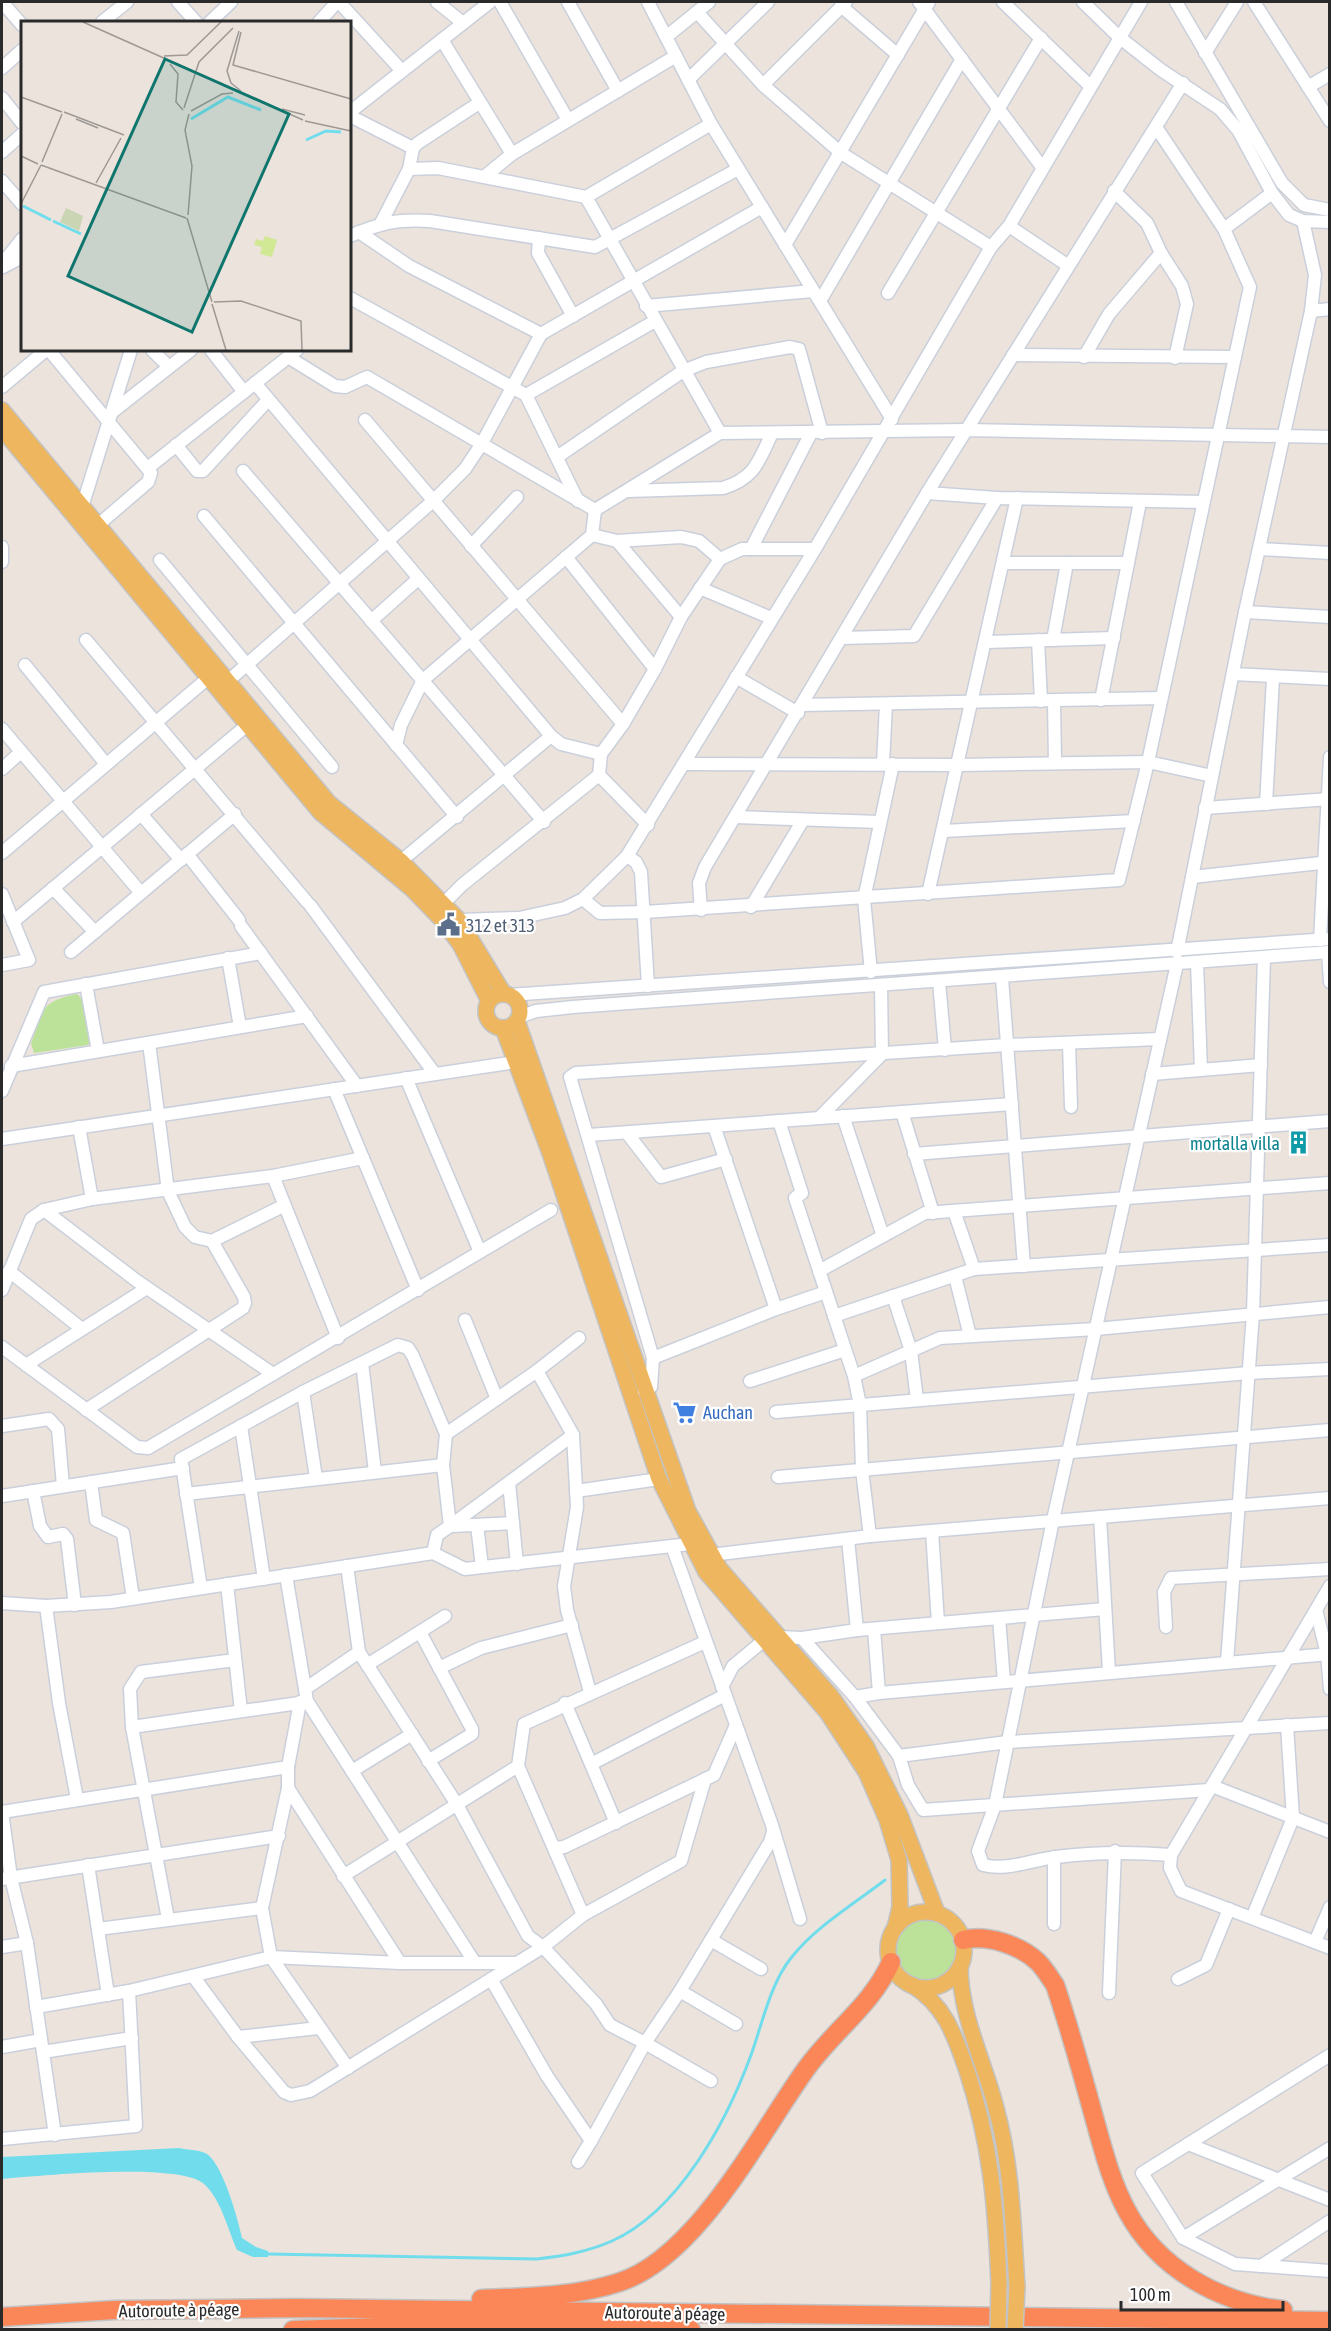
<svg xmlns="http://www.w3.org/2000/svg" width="1331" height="2331" font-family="'Asap Condensed',sans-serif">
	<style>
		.green { fill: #bce199 }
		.water { fill: #71ddec }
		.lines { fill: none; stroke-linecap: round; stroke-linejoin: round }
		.stream { stroke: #71ddec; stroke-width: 3 }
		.minor-casing { stroke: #cad0db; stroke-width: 15 }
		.major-casing { stroke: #c3c3c3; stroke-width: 18 }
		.highway-casing { stroke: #c3c3c3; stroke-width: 21 }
		.minor { stroke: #fff; stroke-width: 12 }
		.major { stroke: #eeb75f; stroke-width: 15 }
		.highway { stroke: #fb8658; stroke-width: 18 }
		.major-bridge-casing { stroke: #c3c3c3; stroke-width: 18; stroke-linecap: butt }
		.major-bridge { stroke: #eeb75f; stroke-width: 15 }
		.labels { text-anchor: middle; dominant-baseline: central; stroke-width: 4.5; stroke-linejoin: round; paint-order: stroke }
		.service-label { font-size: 18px; fill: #4e5e75; stroke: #fff; text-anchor: start }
		.culture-label { font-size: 18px; fill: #0d838f; stroke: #fff; text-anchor: end }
		.shop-label { font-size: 18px; fill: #366cbe; stroke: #fff; text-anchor: start }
		.street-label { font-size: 18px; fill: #2a2a2a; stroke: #fff }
		.inset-river { fill: none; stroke: #71ddec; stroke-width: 3 }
		.inset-road { fill: none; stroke: #9e9995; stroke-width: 1.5 }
		.view { fill: #0f766e; fill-opacity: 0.15; stroke: #0f766e; stroke-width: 3 }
		.inset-edge { fill: none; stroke: #2a2a2a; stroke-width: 3 }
	</style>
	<rect width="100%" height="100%" fill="#ece3dc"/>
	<g class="green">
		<path d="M77 994 82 999 90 1042 88 1045 34 1053 31 1043C45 1009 39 1002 77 994Z"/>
		<circle cx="926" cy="1949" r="31"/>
	</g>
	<path class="water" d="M179 2148C188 2150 201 2150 207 2154 223 2165 238 2219 242 2238L256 2247 268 2251V2257H253L237 2250C228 2230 221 2199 204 2184 179 2162 38 2176 2 2179V2157Z"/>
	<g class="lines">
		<path class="stream" d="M268 2254 537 2259C563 2256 587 2252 612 2241 679 2211 727 2121 751 2055 762 2025 770 1984 791 1958 815 1927 854 1904 885 1880"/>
		<defs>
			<g id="minor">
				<polyline points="2,2 22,25"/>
				<polyline points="178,2 196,22"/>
				<polyline points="339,2 402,71"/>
				<polyline points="437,2 463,23"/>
				<polyline points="500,2 568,120"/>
				<polyline points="568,2 618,91"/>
				<polyline points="648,2 711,124 892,419"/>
				<polyline points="919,2 1042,167"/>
				<polyline points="1003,2 1090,86"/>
				<polyline points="1083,2 1119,37 1161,70 1220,109 1238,130 1272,193 1289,215 1303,221 1330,222"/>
				<polyline points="1176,2 1282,183 1304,205 1330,210"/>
				<polyline points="1254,2 1330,121"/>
				<polyline points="841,6 898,55"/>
				<polyline points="697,12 763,85 841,153 991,247"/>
				<polyline points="102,22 127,2"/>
				<polyline points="210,22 231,2"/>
				<polyline points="319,22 337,2"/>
				<polyline points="666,37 709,2"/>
				<polyline points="442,40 512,154 676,56"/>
				<polyline points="1205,53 1237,2"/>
				<polyline points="2,68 22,50"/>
				<polyline points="688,80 768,2"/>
				<polyline points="763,85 846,2"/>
				<polyline points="1308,87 1330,74"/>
				<polyline points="2,98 22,123"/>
				<polyline points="350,112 490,2"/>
				<polyline points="350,116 413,148"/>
				<polyline points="1156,127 1224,229"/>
				<polyline points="2,152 22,134"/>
				<polyline points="409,169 413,148 418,143 479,103"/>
				<polyline points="484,177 512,154"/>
				<polyline points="2,181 22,204"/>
				<polyline points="586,197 720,433"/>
				<polyline points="381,223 409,169 438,168 586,197 711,124"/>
				<polyline points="1009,226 1067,265"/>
				<polyline points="359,232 409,266 541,334"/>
				<path d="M350 236C380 223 397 219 430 221L595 247 738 169"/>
				<polyline points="539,238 538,253 573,316"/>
				<polyline points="785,245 929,2"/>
				<polyline points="1161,253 1182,286 1187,304 1175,358"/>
				<polyline points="2,264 22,239"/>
				<polyline points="3,267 22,257"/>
				<polyline points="888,293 1041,38"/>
				<polyline points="350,298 526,395 578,501"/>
				<polyline points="820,301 962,59"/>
				<polyline points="646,306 813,291"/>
				<polyline points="1311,311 1330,309"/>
				<polyline points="49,350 151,473 148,482 98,525"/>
				<polyline points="152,350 169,367"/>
				<polyline points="211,350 244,392"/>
				<polyline points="1013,355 1235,357"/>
				<polyline points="288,357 335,386 345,387 367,377 595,510"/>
				<polyline points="1084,357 1109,314 1161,253 1147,223 1114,191"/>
				<polyline points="255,383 551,736"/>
				<polyline points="2,387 46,350"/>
				<polyline points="526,395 655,321"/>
				<polyline points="111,413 191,350"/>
				<polyline points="365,420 623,724"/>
				<polyline points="176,445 197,471 203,471 268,400"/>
				<polyline points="557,457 683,371 706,362 790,347 799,349 822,433"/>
				<polyline points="149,467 297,350"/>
				<polyline points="243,471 544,822"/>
				<path d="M628 491 723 488C755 478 759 461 772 433"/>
				<polyline points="927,493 997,498 1203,502"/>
				<polyline points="82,507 131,350"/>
				<polyline points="595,510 720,433 967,430 1330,437"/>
				<polyline points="204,516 457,817"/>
				<polyline points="592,535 617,541 681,537 699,541 720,559"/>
				<polyline points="617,541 681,617"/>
				<polyline points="471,546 517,497"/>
				<polyline points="2,547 2,562"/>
				<polyline points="751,549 811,433"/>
				<polyline points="1260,549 1330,553"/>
				<polyline points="566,557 655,669"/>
				<polyline points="160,560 332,767"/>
				<polyline points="1003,563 1128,563"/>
				<polyline points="700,588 771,618"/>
				<polyline points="1245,612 1330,617"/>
				<polyline points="371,621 418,579"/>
				<polyline points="842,638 914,636 997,498"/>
				<polyline points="86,640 307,902"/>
				<polyline points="1038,640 1041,701"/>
				<polyline points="1053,640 1067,563"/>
				<polyline points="986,642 1114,638"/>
				<polyline points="25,665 106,764"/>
				<polyline points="1233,674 1330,679"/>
				<polyline points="736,677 798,713"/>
				<polyline points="228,681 433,501 465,469 481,445 541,334 762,207"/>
				<polyline points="1101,700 1140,502"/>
				<polyline points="1054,701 1055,763"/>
				<polyline points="802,705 1161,698"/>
				<polyline points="2,729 141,893"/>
				<polyline points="396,745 401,725 423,680 592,535 595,510"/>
				<polyline points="684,764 959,765 1148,762 1212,776"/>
				<polyline points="883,764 886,704"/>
				<polyline points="2,769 21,752"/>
				<polyline points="599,775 648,825"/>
				<polyline points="1266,804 1273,678"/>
				<polyline points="1205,808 1330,799"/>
				<polyline points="141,814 181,860"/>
				<polyline points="736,817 880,822"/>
				<polyline points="944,831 1134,821"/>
				<polyline points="2,853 207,679"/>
				<polyline points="187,854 239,920"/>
				<polyline points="627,856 636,862 641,872 648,986"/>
				<polyline points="401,861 551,736 561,744 601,754"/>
				<polyline points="1192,877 1330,862"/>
				<polyline points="53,888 95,932"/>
				<polyline points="2,894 29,960 2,965"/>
				<polyline points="928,894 1017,498"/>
				<polyline points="583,899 600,913 645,912 1119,880 1148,762 1250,287 1224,229 1272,193"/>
				<polyline points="444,903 462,885 599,775 601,754 623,724 655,669 681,617 720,559 742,549 815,549"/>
				<polyline points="310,905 435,1074"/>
				<polyline points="751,907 803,820"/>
				<polyline points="701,910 699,883 705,867 927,493 1183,83"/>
				<polyline points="459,920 519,918 565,908 583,899 627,856 815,549 991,247 1009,226 1141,2"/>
				<polyline points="13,922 246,726"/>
				<polyline points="241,926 357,1086"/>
				<polyline points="1320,940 1330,757"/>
				<polyline points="71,952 235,814"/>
				<polyline points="1177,952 1245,612 1311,311 1315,275 1303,221"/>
				<polyline points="1328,952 1330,982"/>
				<polyline points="228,958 240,1027"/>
				<polyline points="1197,962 1201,1070"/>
				<polyline points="871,972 864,899 893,764"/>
				<polyline points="1002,978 1024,1266"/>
				<polyline points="939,981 945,1050"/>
				<polyline points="86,984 98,1051"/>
				<polyline points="508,995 1330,939"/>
				<polyline points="519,1017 536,1011 573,1007 1330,952"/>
				<polyline points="149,1043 168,1191 185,1227 195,1237 212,1241 283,1206"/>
				<polyline points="1069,1043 1071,1107"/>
				<polyline points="11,1066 307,1016"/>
				<polyline points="1152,1074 1261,1065"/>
				<polyline points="406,1078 480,1252"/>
				<polyline points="334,1089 418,1290"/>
				<polyline points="2,1091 44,992 261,953"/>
				<polyline points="902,1112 933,1213"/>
				<polyline points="843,1116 883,1236"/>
				<polyline points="819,1118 882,1054 881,986"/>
				<polyline points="779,1121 802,1193 795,1198 854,1376 860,1405 862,1470 870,1536"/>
				<polyline points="714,1126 776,1309"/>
				<polyline points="79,1127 92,1199"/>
				<polyline points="627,1133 661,1177 726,1159"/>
				<polyline points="589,1135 1012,1104"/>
				<polyline points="2,1139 516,1062"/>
				<polyline points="914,1154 1330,1121"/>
				<polyline points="273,1176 338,1338"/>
				<polyline points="44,1210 137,1281 273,1374"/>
				<polyline points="954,1211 974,1269"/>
				<polyline points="9,1271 82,1329"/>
				<polyline points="819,1271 925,1213 1330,1183"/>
				<polyline points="955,1276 970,1336"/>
				<polyline points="2,1290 31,1219 44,1210 92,1199 273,1176 363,1158"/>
				<polyline points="826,1292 776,1309 653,1358 570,1077 576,1073 1007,1045 1160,1039"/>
				<polyline points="893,1296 911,1351 917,1400"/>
				<polyline points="834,1316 974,1269 1330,1245"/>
				<polyline points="465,1320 497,1399"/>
				<polyline points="2,1347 137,1447 148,1448 551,1210"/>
				<polyline points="362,1363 375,1472"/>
				<polyline points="26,1365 147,1288"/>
				<polyline points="854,1376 940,1338 1096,1329 1330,1307"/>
				<polyline points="750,1381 845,1350"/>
				<polyline points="644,1391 651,1387 653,1358"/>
				<polyline points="303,1392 316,1478"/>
				<polyline points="86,1410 243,1308 245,1303 244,1297 212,1241"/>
				<polyline points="776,1412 1249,1373 1330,1369"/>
				<polyline points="2,1426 49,1419 58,1429 63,1486"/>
				<polyline points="241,1426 264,1579"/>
				<polyline points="446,1434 537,1371 579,1338"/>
				<polyline points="573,1435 577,1507 564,1586 567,1610 590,1692"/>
				<polyline points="778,1477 1330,1430"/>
				<polyline points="91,1482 96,1520 123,1533 133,1598"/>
				<polyline points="509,1483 517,1564"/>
				<polyline points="33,1491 40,1526 48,1537 63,1534 67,1539 75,1605"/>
				<polyline points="576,1491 659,1479"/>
				<polyline points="186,1494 443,1465"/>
				<polyline points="2,1496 183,1468"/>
				<polyline points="1100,1517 1109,1672"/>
				<polyline points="477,1525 482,1567"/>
				<polyline points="450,1526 573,1435 537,1371"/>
				<polyline points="452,1526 513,1523"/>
				<polyline points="932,1531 938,1623"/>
				<polyline points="848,1539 857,1630"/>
				<polyline points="672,1546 772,1825 800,1919"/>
				<polyline points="711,1555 870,1536 1330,1498"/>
				<polyline points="347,1566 359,1652 456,1803 528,1936 543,1947 596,2004 610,2025 645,2043 591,2141 547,2076 491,1979"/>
				<polyline points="286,1575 307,1701 475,1963"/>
				<polyline points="227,1584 241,1711"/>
				<polyline points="1330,1586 1171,1855 1170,1868 1181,1891 1330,1948"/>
				<polyline points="201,1588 181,1459 303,1392 398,1345 408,1348 413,1356 446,1434 443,1465 450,1526 437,1535 433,1553"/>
				<polyline points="2,1603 46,1606 111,1602 433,1553 465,1569 690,1544"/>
				<polyline points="46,1606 59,1703 77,1799"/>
				<polyline points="1316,1610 1327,1654 1330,1689"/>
				<polyline points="999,1618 1004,1682"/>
				<polyline points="1166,1627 1164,1592 1171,1578 1330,1569"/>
				<polyline points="874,1629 879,1693"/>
				<polyline points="420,1632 472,1729 472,1734 428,1761"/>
				<polyline points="779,1637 802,1638 857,1630 1105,1609"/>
				<polyline points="802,1638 855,1697 899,1756 908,1785 923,1810 1209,1790"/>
				<polyline points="1227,1662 1253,1314 1264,957"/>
				<polyline points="367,1665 445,1616"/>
				<polyline points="439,1668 481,1648 572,1625"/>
				<polyline points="722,1687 733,1666 763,1641"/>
				<polyline points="305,1689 359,1652"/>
				<polyline points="855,1697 879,1693 1330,1654"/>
				<polyline points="300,1702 288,1767 288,1788 400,1963"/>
				<polyline points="565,1703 616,1823"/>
				<polyline points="132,1727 306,1702"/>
				<polyline points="899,1756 1008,1742 1330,1723"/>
				<polyline points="591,1764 725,1695"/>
				<polyline points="352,1771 412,1734"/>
				<polyline points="1212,1786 1330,1832"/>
				<polyline points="288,1788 262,1908 271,1957 348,2068"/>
				<polyline points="2,1812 11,1878 27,1943 55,2135"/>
				<polyline points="2,1812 288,1767"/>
				<polyline points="554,1848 564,1847 714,1775 736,1725"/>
				<path d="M1171 1855C1132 1852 1095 1852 1056 1857 1031 1860 1008 1871 983 1865L978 1851 995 1805 1053 1520 1177 964"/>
				<polyline points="88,1865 108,1995"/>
				<polyline points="343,1876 518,1766 524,1724 705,1642"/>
				<polyline points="2,1879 279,1836"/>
				<polyline points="583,1915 681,1861 705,1779"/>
				<polyline points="1252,1918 1293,1818 1287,1725"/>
				<polyline points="168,1919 132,1727 130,1689 141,1672 235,1660"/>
				<polyline points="1054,1924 1054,1857"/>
				<polyline points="98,1929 262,1908"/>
				<polyline points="711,1940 761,1969"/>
				<polyline points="1315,1942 1330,1907"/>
				<polyline points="2,1947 27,1943"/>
				<polyline points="193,1976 238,2037 284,2092 291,2095 310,2091 543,1947 583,1915 518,1766"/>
				<polyline points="1178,1979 1206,1965 1229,1909"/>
				<polyline points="680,1991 736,2024"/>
				<polyline points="1109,1993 1115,1851"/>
				<polyline points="36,2007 129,1991 271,1957 400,1963 515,1963"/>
				<polyline points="238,2037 318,2028"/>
				<polyline points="2,2047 41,2040"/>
				<polyline points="43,2052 132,2038"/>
				<polyline points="1330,2055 1142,2173 1183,2238 1235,2264 1330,2271"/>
				<polyline points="711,2081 645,2043 680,1991 770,1842 773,1832"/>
				<polyline points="2,2139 136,2126 129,1991"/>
				<polyline points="1188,2144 1330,2200"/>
				<polyline points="578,2162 591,2141"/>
				<polyline points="1183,2238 1330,2148"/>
				<polyline points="1261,2266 1330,2221"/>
			</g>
			<g id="major">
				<polyline points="2,410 329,803 401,861 459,920 504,994"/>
				<polyline points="2,429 320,812 412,889 442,920 460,944 489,1001"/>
				<circle cx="503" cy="1011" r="17"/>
				<polyline points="517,1021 688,1511 720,1569 831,1696 866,1746 900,1815 937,1913"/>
				<polyline points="503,1028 550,1153 659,1479 706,1572 827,1712 866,1772 887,1820 899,1860 900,1907 895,1928"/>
				<circle cx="926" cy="1950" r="38"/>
				<path d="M960 1966C960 2015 984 2061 996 2108 1012 2166 1013 2227 1017 2286"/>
				<path d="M912 1985C945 2005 955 2036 967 2071 991 2144 996 2208 999 2284"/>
			</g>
			<g id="highway">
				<path d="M963 1940C987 1934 1020 1945 1038 1962 1045 1969 1050 1978 1055 1985 1070 2029 1082 2073 1094 2117 1103 2149 1111 2182 1127 2211 1158 2269 1220 2303 1283 2310"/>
				<path d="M481 2299C528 2297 575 2297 620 2282 698 2256 760 2133 806 2069 833 2031 872 2005 891 1962"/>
				<polyline points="2,2317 115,2310 296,2308 1330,2321"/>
				<polyline points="293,2330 434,2325 691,2330"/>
			</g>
		</defs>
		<use href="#minor" class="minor-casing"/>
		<use href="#major" class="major-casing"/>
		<use href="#highway" class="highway-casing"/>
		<use href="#minor" class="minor"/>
		<use href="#major" class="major"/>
		<use href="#highway" class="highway"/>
		<defs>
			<g id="major-bridge">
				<polyline points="998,2330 999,2284"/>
				<polyline points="1015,2330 1017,2286"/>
			</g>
		</defs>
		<use href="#major-bridge" class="major-bridge-casing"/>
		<use href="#major-bridge" class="major-bridge"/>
	</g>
	<defs>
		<symbol id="civic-bare" viewBox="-9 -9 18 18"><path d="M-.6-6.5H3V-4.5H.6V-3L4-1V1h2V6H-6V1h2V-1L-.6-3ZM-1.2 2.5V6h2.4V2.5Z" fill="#5c6f8a" stroke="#fff" stroke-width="2.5" paint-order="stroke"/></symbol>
		<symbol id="building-bare" viewBox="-9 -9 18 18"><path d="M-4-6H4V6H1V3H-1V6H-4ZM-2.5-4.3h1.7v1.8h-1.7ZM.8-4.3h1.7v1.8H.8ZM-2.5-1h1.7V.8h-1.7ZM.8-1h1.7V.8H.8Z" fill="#0f9aa8" stroke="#fff" stroke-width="2.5" paint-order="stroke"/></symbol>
		<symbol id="supermarket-bare" viewBox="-9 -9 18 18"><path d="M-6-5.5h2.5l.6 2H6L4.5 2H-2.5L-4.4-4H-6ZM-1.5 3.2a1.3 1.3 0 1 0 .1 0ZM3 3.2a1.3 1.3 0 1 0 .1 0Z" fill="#3f7fe0" stroke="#fff" stroke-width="2.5" paint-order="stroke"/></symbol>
	</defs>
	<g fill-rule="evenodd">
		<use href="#civic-bare" x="432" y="908" width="33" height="33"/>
		<use href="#building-bare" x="1282" y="1126" width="33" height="33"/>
		<use href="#supermarket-bare" x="668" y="1396" width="33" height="33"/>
	</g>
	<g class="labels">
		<g class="service-label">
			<text x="466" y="925">312 et 313</text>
		</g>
		<g class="culture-label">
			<text x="1280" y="1143">mortalla villa</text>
		</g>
		<g class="shop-label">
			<text x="703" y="1412">Auchan</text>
		</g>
		<g class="street-label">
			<text transform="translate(179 2310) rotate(-1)">Autoroute à péage</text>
			<text transform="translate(665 2313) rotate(1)">Autoroute à péage</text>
		</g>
	</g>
	<g transform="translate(21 21)">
		<rect width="330" height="330" fill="#ece3dc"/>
		<path d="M45 187 62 195 58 210 39 201Z" fill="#c9d5b3"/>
		<path d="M244 215 256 219 251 236 239 233 241 226 233 224 235 218 242 220Z" fill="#d1e895"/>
		<path class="inset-river" d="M170 98 207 76 240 89M285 119 305 110 320 111M2 185 30 199M32 200 60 213"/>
		<path class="inset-road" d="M62 1 282 99M218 10 206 50 210 62 220 70M220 11 212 44 330 78M143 35 166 34 200 1M149 43 157 53 155 81 162 89M0 76 41 91M163 87 178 41 212 7M261 88 284 94M170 90 201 73 212 72M43 91 103 114M55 98 77 107M284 100 330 110M0 135 17 143M21 141 41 93M20 144 165 197M75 162 100 117M0 183 20 144M167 194 171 145 164 109 168 93M166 197 191 281M193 281 220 280 280 300 281 329M191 283 205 329"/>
		<path class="view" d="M144 38 268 93 171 311 47 255Z"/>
		<rect width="330" height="330" class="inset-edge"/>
	</g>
	<rect width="1331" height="2331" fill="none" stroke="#2a2a2a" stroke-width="6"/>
	<path d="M1121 2301v9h162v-9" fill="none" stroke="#2a2a2a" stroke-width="3"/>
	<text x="1130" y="2301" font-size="18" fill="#2a2a2a" stroke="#ffffff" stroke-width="4.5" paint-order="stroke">100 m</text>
</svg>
